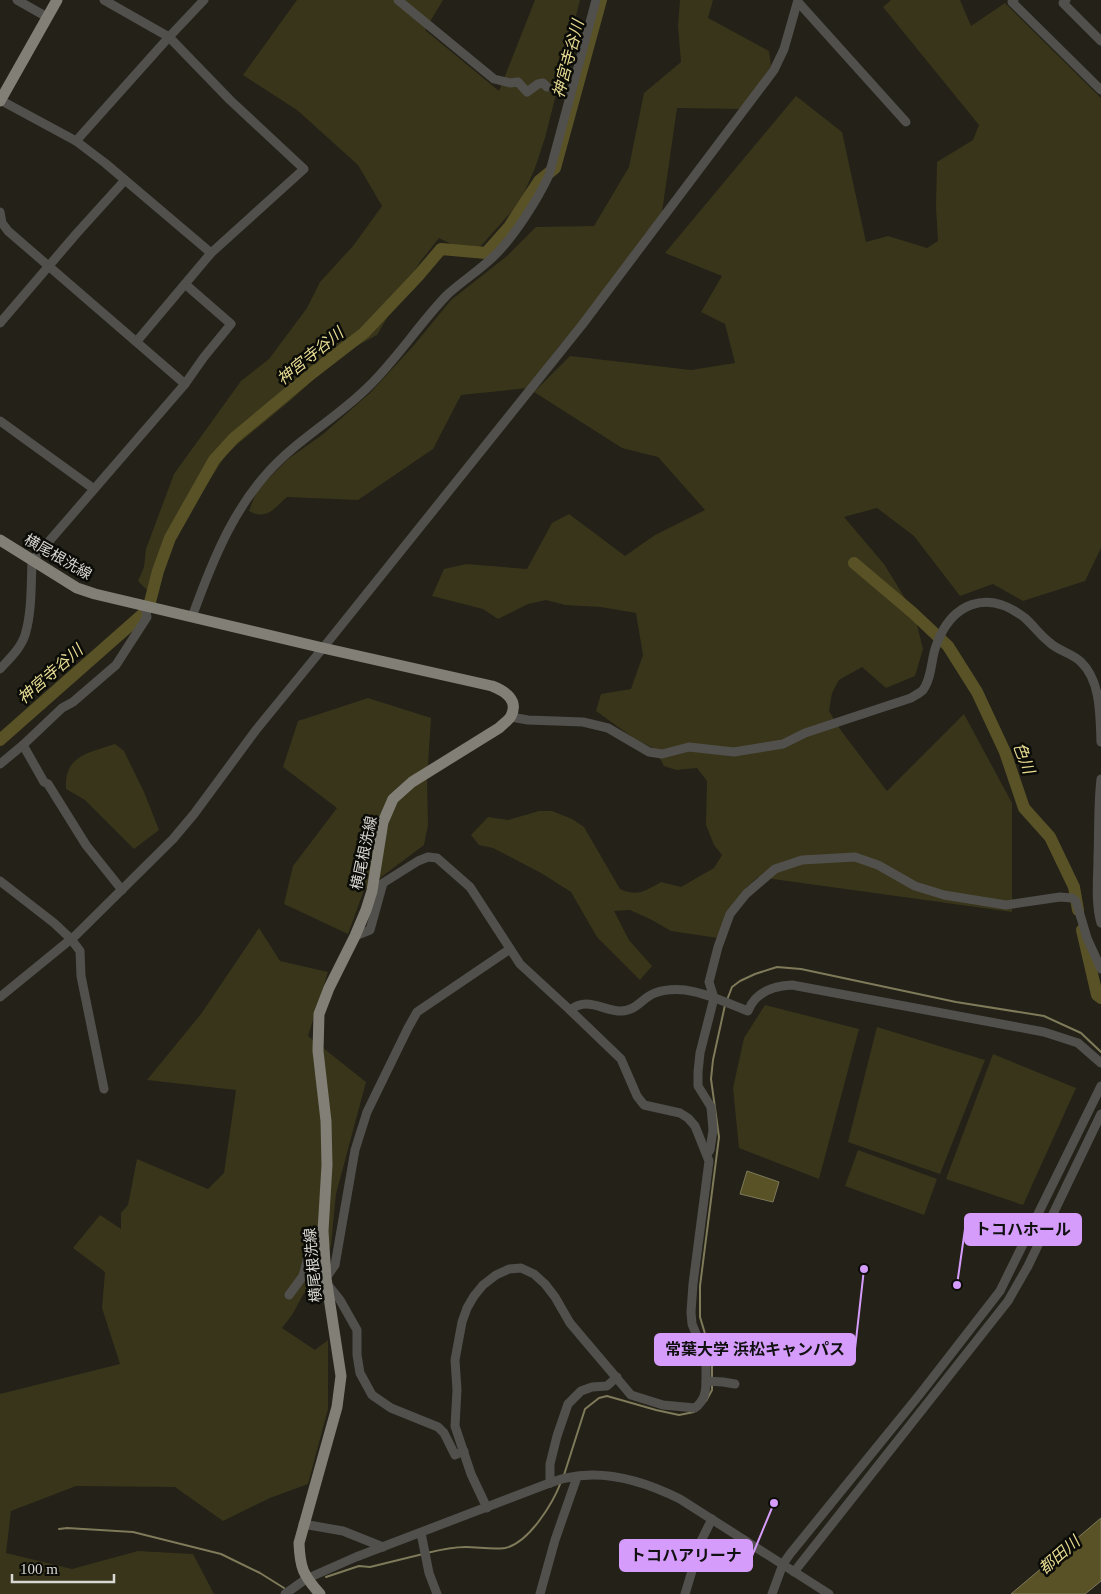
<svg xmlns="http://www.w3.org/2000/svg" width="1101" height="1594" font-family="'Times New Roman','Noto Sans JP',serif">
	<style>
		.green { fill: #39351a }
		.water { fill: #595226; stroke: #7f7a59 }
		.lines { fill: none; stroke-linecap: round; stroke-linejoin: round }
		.stream { stroke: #7f7a59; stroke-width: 2 }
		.river { stroke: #595226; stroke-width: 12 }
		.minor { stroke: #51504c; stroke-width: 9 }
		.major { stroke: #817f76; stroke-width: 11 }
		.labels { text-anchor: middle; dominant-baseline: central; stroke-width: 5; stroke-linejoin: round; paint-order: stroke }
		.street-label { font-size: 15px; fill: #d8d7d1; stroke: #0b0b07 }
		.water-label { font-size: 16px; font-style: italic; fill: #e6db92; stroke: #0b0b07 }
		.leader { fill: none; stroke: #d59cfb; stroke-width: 2 }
		.callout-dot { fill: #d59cfb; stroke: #0b0b07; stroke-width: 2 }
		.callout { fill: #d59cfb; stroke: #d59cfb; stroke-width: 2 }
		.callout-label { font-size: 16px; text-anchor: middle; font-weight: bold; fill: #111 }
	</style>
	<rect width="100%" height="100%" fill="#232118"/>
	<g class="green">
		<polygon points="297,0 443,0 425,30 499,91 535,0 580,0 545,138 535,168 520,202 473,255 439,238 420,262 377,335 342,354 291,400 227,453 187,516 147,590 138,581 144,567 146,549 174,474 241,381 269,359 307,308 320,282 353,246 382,206 358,165 297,110 243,75"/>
		<path d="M680 0H713L708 18 769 51 771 66 742 109 677 108 662 212 616 284 559 346 528 388 461 395 433 449 358 500 287 497C274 508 267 521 249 511L257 490 288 459 322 435 370 393 415 344 451 300 507 256 536 227 594 226 629 167 644 93 681 62 678 26Z"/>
		<path d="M891 0H960L971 26 1005 3 1101 98V548L1085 581 1023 601 993 584 960 596 914 536 877 508 844 517 884 564 914 613 923 649 915 676 886 688 862 667 839 680 832 693 829 711 842 732 887 791 964 714 1012 803V912L758 877C736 896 726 911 718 938L671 931 652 920 630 910 614 911 629 940 652 966 640 980 597 937 571 892 541 873 493 848 479 845 471 835 488 817 508 820 539 811H552L572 819 584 827 620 889C637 897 645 891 661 882L681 887 714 868 722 855 714 845 706 825 707 781 697 768 676 770 664 766 655 749 635 739 596 711 601 694 631 689 643 655 636 613 601 607 565 605 546 600 528 604 498 619 483 609 432 596 444 569 466 564 527 569 552 523 569 514 625 556 655 535 705 510 658 457 622 448 534 392 570 356 691 370 735 363 725 324 701 312 722 276 665 253 796 96 842 132 866 242 888 236 927 248 938 241 936 207 937 162 973 140 979 125 883 7Z"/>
		<polygon points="368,698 431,718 427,780 428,825 424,845 364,890 348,934 284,904 293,866 337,808 283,767 298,721"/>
		<path d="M115 744 124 751 144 792 159 830 134 849 85 800 66 789C64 755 89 753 115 744Z"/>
		<polygon points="259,928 280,961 328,972 308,1036 366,1082 336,1194 331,1245 318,1275 322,1294 304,1293 292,1315 282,1328 315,1350 328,1340 328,1409 308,1484 270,1498 223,1521 175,1487 76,1486 11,1511 6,1553 72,1569 138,1551 193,1554 214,1594 0,1594 0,1394 120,1364 102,1308 105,1272 73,1248 100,1215 121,1229 121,1213 128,1205 137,1159 208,1189 224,1173 236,1090 147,1080 201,1014"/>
		<polygon points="765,1005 859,1029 819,1179 739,1148 733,1088 744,1038"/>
		<polygon points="877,1027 985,1060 940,1174 848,1142"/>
		<polygon points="993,1054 1076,1088 1023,1205 946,1179"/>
		<polygon points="858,1150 937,1179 924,1215 845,1186"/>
	</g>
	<g class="water">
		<polygon points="747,1171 779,1182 773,1202 740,1194"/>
		<polygon points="1101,1518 1101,1581 1085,1594 1011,1594"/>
	</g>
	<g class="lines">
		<g class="stream">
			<polyline points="727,1000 732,987 740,981 755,974 777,967 801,969 956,1002 1044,1016 1081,1033 1101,1052"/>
			<polyline points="712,1380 712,1357 700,1317 700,1286 719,1137 711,1079 713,1060 725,1005"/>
			<polyline points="706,1401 712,1390 712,1384"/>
			<polyline points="564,1475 585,1409 599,1398 607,1396 656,1410 679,1415 694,1412"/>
			<polyline points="59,1529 67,1528 133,1532 221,1554 260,1573 284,1588"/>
			<path d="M427 1553C439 1550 453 1547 466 1547 478 1547 493 1550 505 1548 529 1543 553 1503 561 1482"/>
			<polyline points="326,1577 359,1566 370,1567 423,1554"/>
		</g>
		<g class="river">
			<polyline points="854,563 913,613 948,646 977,692 1005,752 1024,808 1050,837 1074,887 1078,910"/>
			<polyline points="0,740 144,613 150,602 158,571 170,538 214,460 234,438 311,374 364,333 418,276 441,249 486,253 509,227 539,181 555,168 601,0"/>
			<polyline points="1082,930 1097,995 1101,998"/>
		</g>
		<g class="minor">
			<polyline points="17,0 47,17"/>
			<polyline points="104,0 169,37 230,100 304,169 211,253 137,341"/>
			<polyline points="398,0 494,79 510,83 518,82 527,92 538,84 543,83 547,87"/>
			<polyline points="1014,0 1012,2 1101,90"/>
			<polyline points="1066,0 1063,3 1101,41"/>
			<polyline points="798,2 906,122"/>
			<polyline points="0,100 76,141 169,37 204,0"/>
			<polyline points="76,141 105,163 211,253"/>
			<path d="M0 212 2 223 8 231 185 384 32 561C31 585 32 612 25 635 21 648 9 659 0 669"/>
			<polyline points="185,284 231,324 204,357 185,384"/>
			<polyline points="0,323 77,233 125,180"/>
			<polyline points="0,421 94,489"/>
			<path d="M192 617C213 559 236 500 283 457 310 432 342 413 368 387 397 359 419 324 447 295 462 281 480 270 494 256 514 237 538 199 549 175L596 0"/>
			<path d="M511 717 528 720 583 722 608 728 649 752 662 754 689 747 734 752 783 744 805 733 911 698C914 696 920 693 923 690 932 678 931 659 936 646 951 603 987 588 1025 618 1033 625 1040 635 1049 642 1058 651 1072 653 1081 662 1101 681 1100 716 1101 742"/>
			<polyline points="23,745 44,782 48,784 86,845 122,890"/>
			<polyline points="0,764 23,745 62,708 73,702 116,665 147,617 145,606"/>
			<path d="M1101 779C1098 805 1099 831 1098 857 1098 878 1095 902 1101 923"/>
			<polyline points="0,881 54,923 71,939 80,951 81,976 104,1089"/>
			<path d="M355 936 370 930 383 883 418 861 428 857 437 858 470 887 520 964 570 1010C587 997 600 1009 618 1011 637 1012 641 998 655 993 686 982 719 1000 748 1011 755 992 772 986 792 985L1044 1032 1078 1043 1101 1063"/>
			<polyline points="0,997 76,935 173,839 194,814 256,730 323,648 582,325 774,70 784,49 798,0"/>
			<polyline points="570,1010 621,1059 637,1096 644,1105 680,1113 688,1118 695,1126 709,1161 693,1284 691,1312 692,1324 706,1358 706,1381"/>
			<polyline points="707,1154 710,1150 713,1130 711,1107 698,1086 698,1072 700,1053 714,998 709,982 718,947 730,914 746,894 775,869 802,860 855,857 878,865 915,886 944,895 1006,905 1060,897 1072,898 1076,901 1087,938 1101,969"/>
			<polyline points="326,1278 335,1265 355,1150 367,1112 408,1028 417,1012 510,949"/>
			<polyline points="328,1285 340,1300 357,1330 357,1355 360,1373 372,1395 391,1408 438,1427 444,1433 455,1455 464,1451"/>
			<polyline points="289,1295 303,1276 308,1257 323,1231"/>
			<polyline points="550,1483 550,1464 557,1436 568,1404 581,1391 592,1387 607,1386 617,1377"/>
			<path d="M487 1508 471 1474 455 1426 457 1390 455 1360 462 1322 467 1308 474 1296 483 1285 496 1275 509 1269 521 1268 534 1274 545 1284 555 1297 570 1323 631 1395 663 1405 695 1408C704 1401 706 1393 706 1381L723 1382 735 1384"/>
			<polyline points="303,1524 343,1531 383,1547"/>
			<polyline points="421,1533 429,1573 437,1594"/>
			<polyline points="794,1572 1008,1301 1028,1266 1101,1114"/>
			<path d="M285 1594 306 1579 356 1557 547 1484C553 1482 560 1479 566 1478 604 1469 646 1482 680 1499L829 1594"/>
			<polyline points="540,1594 555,1540 577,1477"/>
			<polyline points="685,1594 701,1541 712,1519"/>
			<polyline points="772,1594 783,1564 790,1554 920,1394 1000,1291 1101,1086"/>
		</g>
		<g class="major">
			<polyline points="0,101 57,0"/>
			<path d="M0 540 77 588 95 594 323 648 492 686C505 691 519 700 511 716 509 720 503 724 499 728L412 782 393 799 383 822 372 891 366 910 355 936 329 988 319 1014 318 1051 326 1121 327 1165 323 1231 326 1278 341 1376 337 1407 299 1543C300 1568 303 1575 320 1594"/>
		</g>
	</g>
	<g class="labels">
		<g class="street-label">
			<text transform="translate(58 557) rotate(30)">横尾根洗線</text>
			<text transform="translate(364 853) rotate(-78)">横尾根洗線</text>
			<text transform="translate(313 1265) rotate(-95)">横尾根洗線</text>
		</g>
		<g class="water-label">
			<text transform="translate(568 59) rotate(-75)">神宮寺谷川</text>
			<text transform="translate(310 356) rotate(-39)">神宮寺谷川</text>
			<text transform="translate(50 674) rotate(-41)">神宮寺谷川</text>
			<text transform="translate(1024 758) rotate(69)">色川</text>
			<text transform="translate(1059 1555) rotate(-41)">都田川</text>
		</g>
	</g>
	<path class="leader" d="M957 1285L965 1229M864 1269L855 1349M774 1503L752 1556"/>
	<g class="callout-dot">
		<circle cx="957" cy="1285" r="5"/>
		<circle cx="864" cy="1269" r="5"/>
		<circle cx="774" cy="1503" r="5"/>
	</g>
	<g class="callout">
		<rect x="965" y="1214" width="116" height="31" rx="5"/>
		<rect x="655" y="1334" width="200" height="31" rx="5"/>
		<rect x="620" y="1540" width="132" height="31" rx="5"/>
	</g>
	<g class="callout-label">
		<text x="1023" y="1235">トコハホール</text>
		<text x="755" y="1355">常葉大学 浜松キャンパス</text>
		<text x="686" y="1561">トコハアリーナ</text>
	</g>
	<path d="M12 1574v8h102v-8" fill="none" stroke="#d8d7d1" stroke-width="2.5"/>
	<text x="20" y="1574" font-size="15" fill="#d8d7d1" stroke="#0b0b07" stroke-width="4" paint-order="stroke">100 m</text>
</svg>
